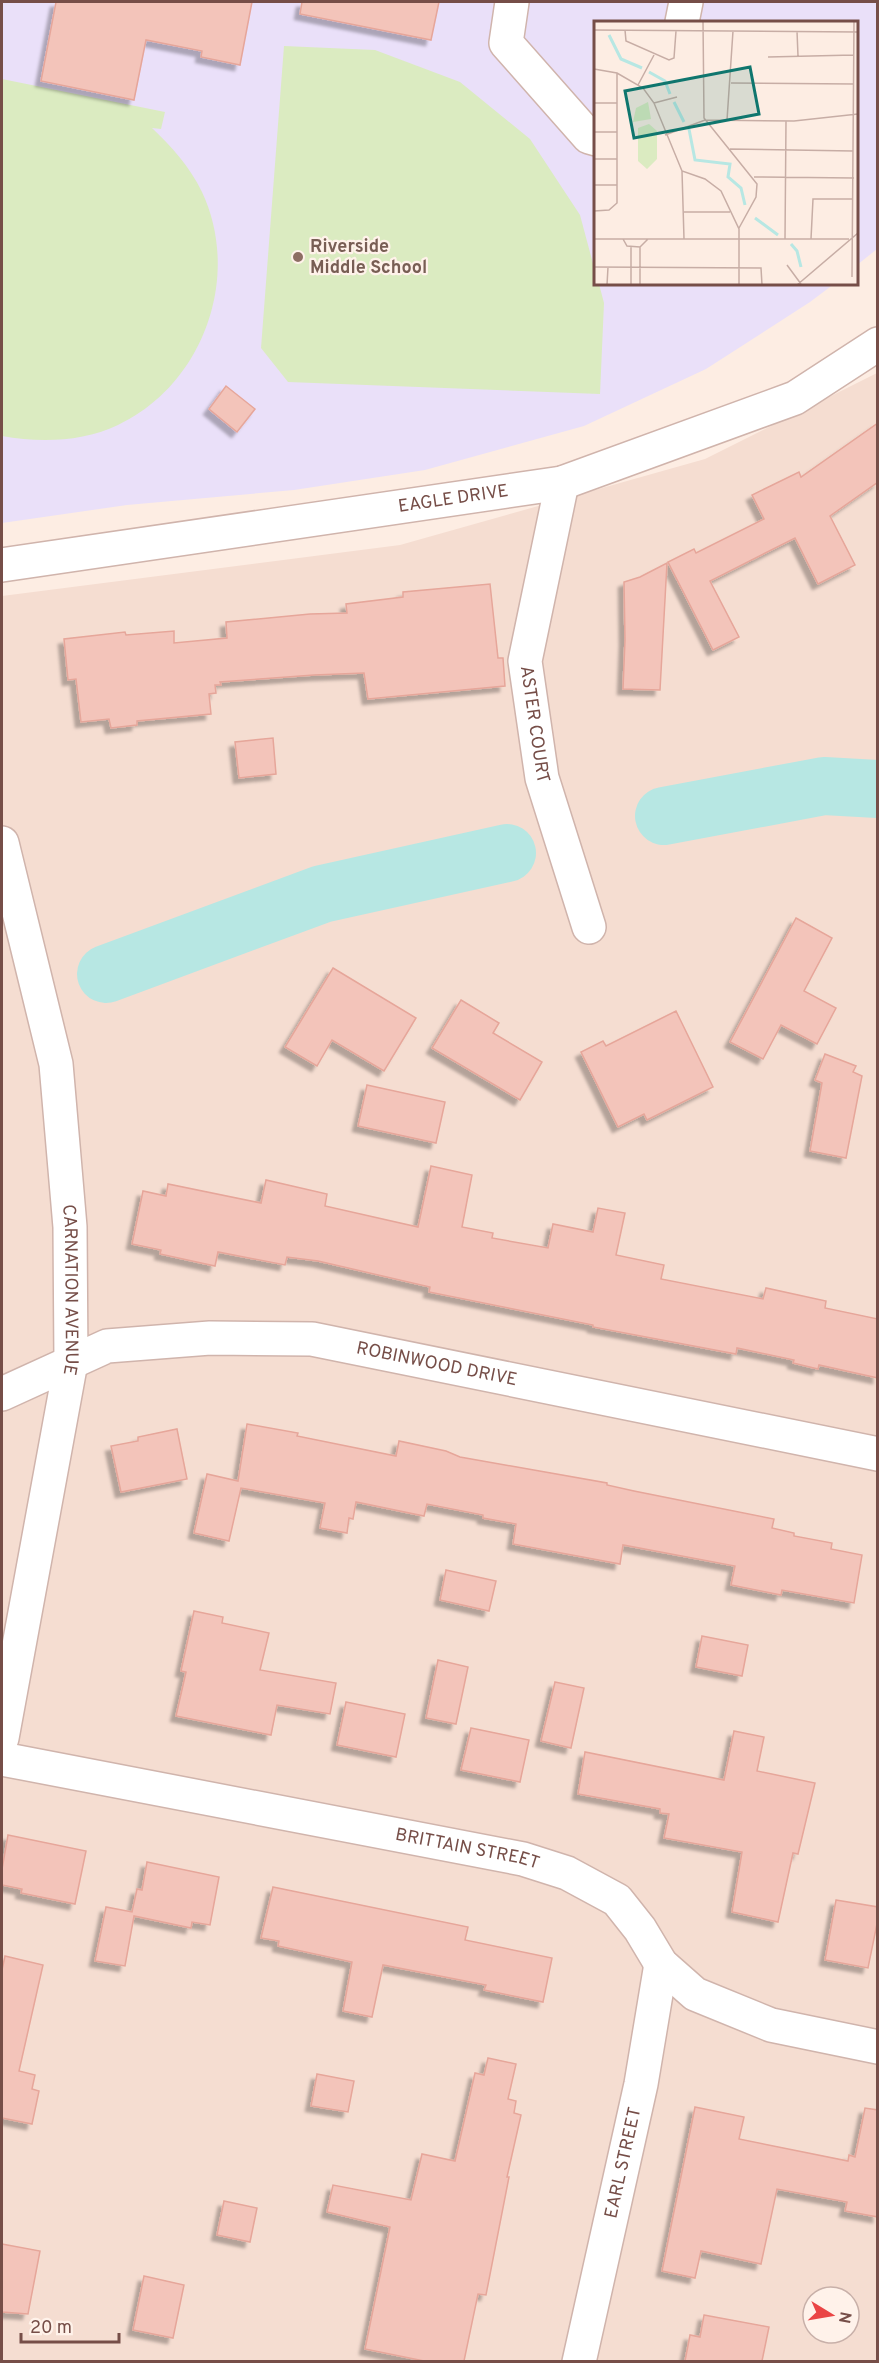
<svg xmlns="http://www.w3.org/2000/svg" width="879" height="2363" font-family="Overpass,sans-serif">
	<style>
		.residential { fill: #f5ddd1; fill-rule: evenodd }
		.education { fill: #eae0f9 }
		.green { fill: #dbebc1 }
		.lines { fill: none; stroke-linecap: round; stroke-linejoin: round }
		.river { stroke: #b7e7e3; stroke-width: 58 }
		.building { fill: #f3c4ba; stroke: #e6a69a; stroke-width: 1.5; filter: url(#shadow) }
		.minor-casing { stroke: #d0b4ac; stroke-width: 36 }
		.minor { stroke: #fff; stroke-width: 33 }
		.education-dot { fill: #8d6e63; stroke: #fff2ea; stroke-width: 2 }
		.labels { text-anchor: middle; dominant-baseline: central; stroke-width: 4.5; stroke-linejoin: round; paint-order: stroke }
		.education-label { font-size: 18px; font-weight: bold; fill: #785e54; stroke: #fff2ea; text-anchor: start }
		.street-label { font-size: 18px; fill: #764e48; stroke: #fff2ea }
		.inset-river { fill: none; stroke: #b7e7e3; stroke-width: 3 }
		.inset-road { fill: none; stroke: #c7ada5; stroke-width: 1.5 }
		.view { fill: #0f766e; fill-opacity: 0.15; stroke: #0f766e; stroke-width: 3 }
		.inset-edge { fill: none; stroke: #764e48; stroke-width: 3 }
	</style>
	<defs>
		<filter id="shadow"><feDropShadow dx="-5.5" dy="5.5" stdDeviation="1.5" flood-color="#0004"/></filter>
	</defs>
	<rect width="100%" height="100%" fill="#fdede3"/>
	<path class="residential" d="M877 373V2361H2V596L400 545 705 459ZM813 2297H849V2333H813Z"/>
	<polygon class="education" points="2,2 877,2 877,249 857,265 856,22 596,22 596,284 834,284 810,302 706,369 584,426 425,470 294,490 127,505 2,523"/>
	<g class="green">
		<polygon points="284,46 375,50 460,82 530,139 580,215 595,271 596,284 599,284 604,303 600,394 288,382 261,348"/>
		<path d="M2 79 165 112 161 129 152 128C172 147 190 167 202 192 242 277 203 385 118 425 82 442 40 443 2 436Z"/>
	</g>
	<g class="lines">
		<g class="river">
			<polyline points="664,816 824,786 878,789"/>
			<polyline points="106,974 322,894 507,853"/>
		</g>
	</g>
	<g class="building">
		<polygon points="56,2 252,2 240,65 201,57 202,51 146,40 134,100 41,81"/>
		<polygon points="302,2 439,2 431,40 300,14"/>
		<polygon points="226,386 255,409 237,432 209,409"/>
		<polygon points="878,423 878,482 830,516 855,565 818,584 795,538 710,581 739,637 713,650 668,562 694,549 696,553 764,519 752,495 799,472 801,477"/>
		<polygon points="667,563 660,690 623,689 625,640 624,582 640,577"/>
		<polygon points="490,584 498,658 503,658 505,686 368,699 364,673 314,675 220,682 221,685 215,685 216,693 209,694 211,714 137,721 137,725 111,728 109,719 81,722 76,679 68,680 64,639 125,632 126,635 174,631 174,643 227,638 226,622 310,614 347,613 346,604 403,597 403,592"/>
		<polygon points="273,738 276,774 239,778 235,742"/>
		<polygon points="796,918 832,938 804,991 836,1008 817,1044 781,1025 763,1059 730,1042"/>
		<polygon points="333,968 416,1018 384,1071 332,1040 317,1066 285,1047"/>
		<polygon points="461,1000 499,1023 493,1033 542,1062 520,1100 432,1048"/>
		<polygon points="676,1011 713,1087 647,1120 644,1114 618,1127 581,1052 603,1041 606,1046"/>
		<polygon points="825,1054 856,1066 853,1072 862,1076 846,1158 810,1151 822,1083 815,1080"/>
		<polygon points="367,1085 445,1102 436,1143 358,1126"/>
		<polygon points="431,1166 472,1175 462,1227 493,1233 492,1238 548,1248 553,1224 593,1232 598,1208 625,1213 616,1255 664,1265 661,1279 763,1299 766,1288 826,1301 825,1308 878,1319 878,1378 819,1365 818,1369 793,1363 794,1360 737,1348 736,1354 593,1327 593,1325 429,1292 430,1287 318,1261 287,1257 285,1265 218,1252 215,1266 160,1254 161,1250 132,1244 143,1191 166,1196 168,1184 261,1203 266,1180 327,1194 325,1206 418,1227"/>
		<polygon points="247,1424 298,1433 297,1436 396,1456 399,1441 446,1451 460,1457 607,1483 607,1485 634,1491 774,1519 772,1528 794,1533 794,1536 832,1543 831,1549 862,1555 854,1603 782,1590 781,1595 731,1585 735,1566 623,1545 620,1564 513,1544 516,1524 483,1518 483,1515 427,1504 424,1516 356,1502 353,1519 349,1518 347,1533 320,1528 325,1503 241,1488 229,1541 194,1533 207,1474 238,1481"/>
		<polygon points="177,1429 187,1479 121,1492 111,1446 138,1441 138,1437"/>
		<polygon points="446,1570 496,1581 489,1611 440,1600"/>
		<polygon points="194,1611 223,1617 222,1623 269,1633 260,1670 336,1683 330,1714 277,1705 271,1735 176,1716 186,1672 181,1671"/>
		<polygon points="702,1636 748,1645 742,1676 696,1667"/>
		<polygon points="438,1660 468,1667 456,1724 426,1718"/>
		<polygon points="555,1682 584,1688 571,1748 541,1741"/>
		<polygon points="346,1702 405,1714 396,1757 337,1745"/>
		<polygon points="471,1728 529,1740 520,1782 461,1770"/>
		<polygon points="734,1731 764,1737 757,1771 815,1783 798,1854 793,1853 778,1922 732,1912 742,1852 664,1838 669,1814 660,1813 660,1809 578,1794 585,1752 724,1780"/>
		<polygon points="8,1835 86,1851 75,1904 21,1893 22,1889 2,1885 2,1869"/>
		<polygon points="147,1862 219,1877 210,1925 192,1922 191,1928 134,1916 125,1966 95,1961 106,1907 132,1912 137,1889 142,1890"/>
		<polygon points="273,1887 468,1927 465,1940 552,1958 543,2002 484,1990 486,1985 383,1965 372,2017 343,2011 352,1962 278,1946 279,1941 261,1938"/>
		<polygon points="836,1900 878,1907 878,1919 868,1968 825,1960"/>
		<polygon points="5,1956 43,1965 19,2071 35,2075 32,2089 39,2091 32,2124 2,2118 2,1970"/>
		<polygon points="488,2058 516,2064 508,2099 516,2101 514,2113 521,2115 507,2177 509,2177 486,2295 478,2294 464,2361 424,2361 365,2349 390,2227 327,2212 333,2185 411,2200 422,2154 455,2161 475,2073 484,2075"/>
		<polygon points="317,2074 354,2081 348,2112 311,2106"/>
		<polygon points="695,2107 744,2117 739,2139 848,2161 849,2155 855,2157 865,2108 878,2110 878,2217 845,2211 847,2202 777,2189 761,2264 701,2251 695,2278 662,2271"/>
		<polygon points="224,2201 257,2208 250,2242 217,2235"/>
		<polygon points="2,2244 40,2251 28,2314 2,2312"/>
		<polygon points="144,2276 184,2285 173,2338 133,2330"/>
		<polygon points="704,2315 769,2327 762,2361 685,2361 690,2335 700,2337"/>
	</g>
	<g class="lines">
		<defs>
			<g id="minor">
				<polyline points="512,2 506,43 589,137 596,139"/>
				<polyline points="682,22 686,2"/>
				<path id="s1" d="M562 483 525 661 542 778 589 927"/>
				<path id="s2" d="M2 565 562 483 795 398 878 344"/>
				<path id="s3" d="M2 843 56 1064 70 1227 71 1362 2 1738"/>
				<path id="s4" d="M2 1394 107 1346 210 1338 312 1339 878 1454"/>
				<path id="s5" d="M2 1759 523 1859 567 1873 617 1900 640 1929 661 1964 695 1994 771 2025 878 2047"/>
				<path id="s6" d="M579 2362 641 2084 661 1964"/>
			</g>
		</defs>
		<use href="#minor" class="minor-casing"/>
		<use href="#minor" class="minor"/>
	</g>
	<circle class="education-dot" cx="298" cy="257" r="6"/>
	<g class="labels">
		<g class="education-label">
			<text x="310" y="247">Riverside<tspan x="310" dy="21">Middle School</tspan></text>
		</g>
		<g class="street-label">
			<text stroke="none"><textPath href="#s2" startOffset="456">EAGLE DRIVE</textPath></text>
			<text stroke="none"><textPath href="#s1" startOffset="246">ASTER COURT</textPath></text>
			<text stroke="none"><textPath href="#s3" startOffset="454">CARNATION AVENUE</textPath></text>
			<text stroke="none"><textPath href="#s4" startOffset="448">ROBINWOOD DRIVE</textPath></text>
			<text stroke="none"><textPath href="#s5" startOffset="474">BRITTAIN STREET</textPath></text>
			<text stroke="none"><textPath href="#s6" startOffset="204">EARL STREET</textPath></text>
		</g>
	</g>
	<g transform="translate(594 21)">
		<rect width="264" height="264" fill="#fdede3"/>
		<path d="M54 81 57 98 39 101 42 87ZM55 103 63 110V138L53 148 44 140V107Z" fill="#dbebc1"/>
		<path class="inset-river" d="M15 14 27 38 48 47M55 51 71 60 76 73M80 81 90 101M95 108 101 139 136 143 134 156 147 167 151 184M161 197 184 214M197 223 203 230 207 246"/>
		<path class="inset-road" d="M109 0 110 97 163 163 162 176 145 207M0 9 264 11M31 9 32 20 75 39 80 37 82 10M203 10 204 35M174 36 260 34M0 48 23 52 49 67 60 82 88 150 111 158 127 170 145 208V264M137 62 260 63M44 64 60 34M0 82H23M60 82 83 76M133 99 139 10M0 111H23M71 114 111 99 200 100 264 93M136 128 259 130M0 138H23M88 150 90 218M160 156 260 157M0 164H23M0 190 15 189 23 182V52M90 191H136M0 218H255M29 218 33 225 46 226 54 218M191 218 192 100M217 218 219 178H259M193 244 207 263M0 246 167 247 168 264M258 256 260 0M13 264 14 246M37 264V226M46 264V226M203 264 264 212"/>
		<path class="view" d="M156 46 165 93 40 117 31 70Z"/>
		<rect width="264" height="264" class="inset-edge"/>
	</g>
	<rect width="879" height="2363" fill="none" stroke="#764e48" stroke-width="6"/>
	<g transform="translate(831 2315) rotate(101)"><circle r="28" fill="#fff2ea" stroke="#c8b0a9" stroke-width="1.5"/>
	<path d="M0-4.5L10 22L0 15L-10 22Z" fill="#ea4545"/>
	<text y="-9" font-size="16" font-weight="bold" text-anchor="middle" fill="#764e48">N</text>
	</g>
	<path d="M21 2333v9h98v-9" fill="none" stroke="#764e48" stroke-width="3"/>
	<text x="30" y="2333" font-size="18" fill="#764e48" stroke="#fff2ea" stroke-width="4.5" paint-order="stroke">20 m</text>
</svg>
